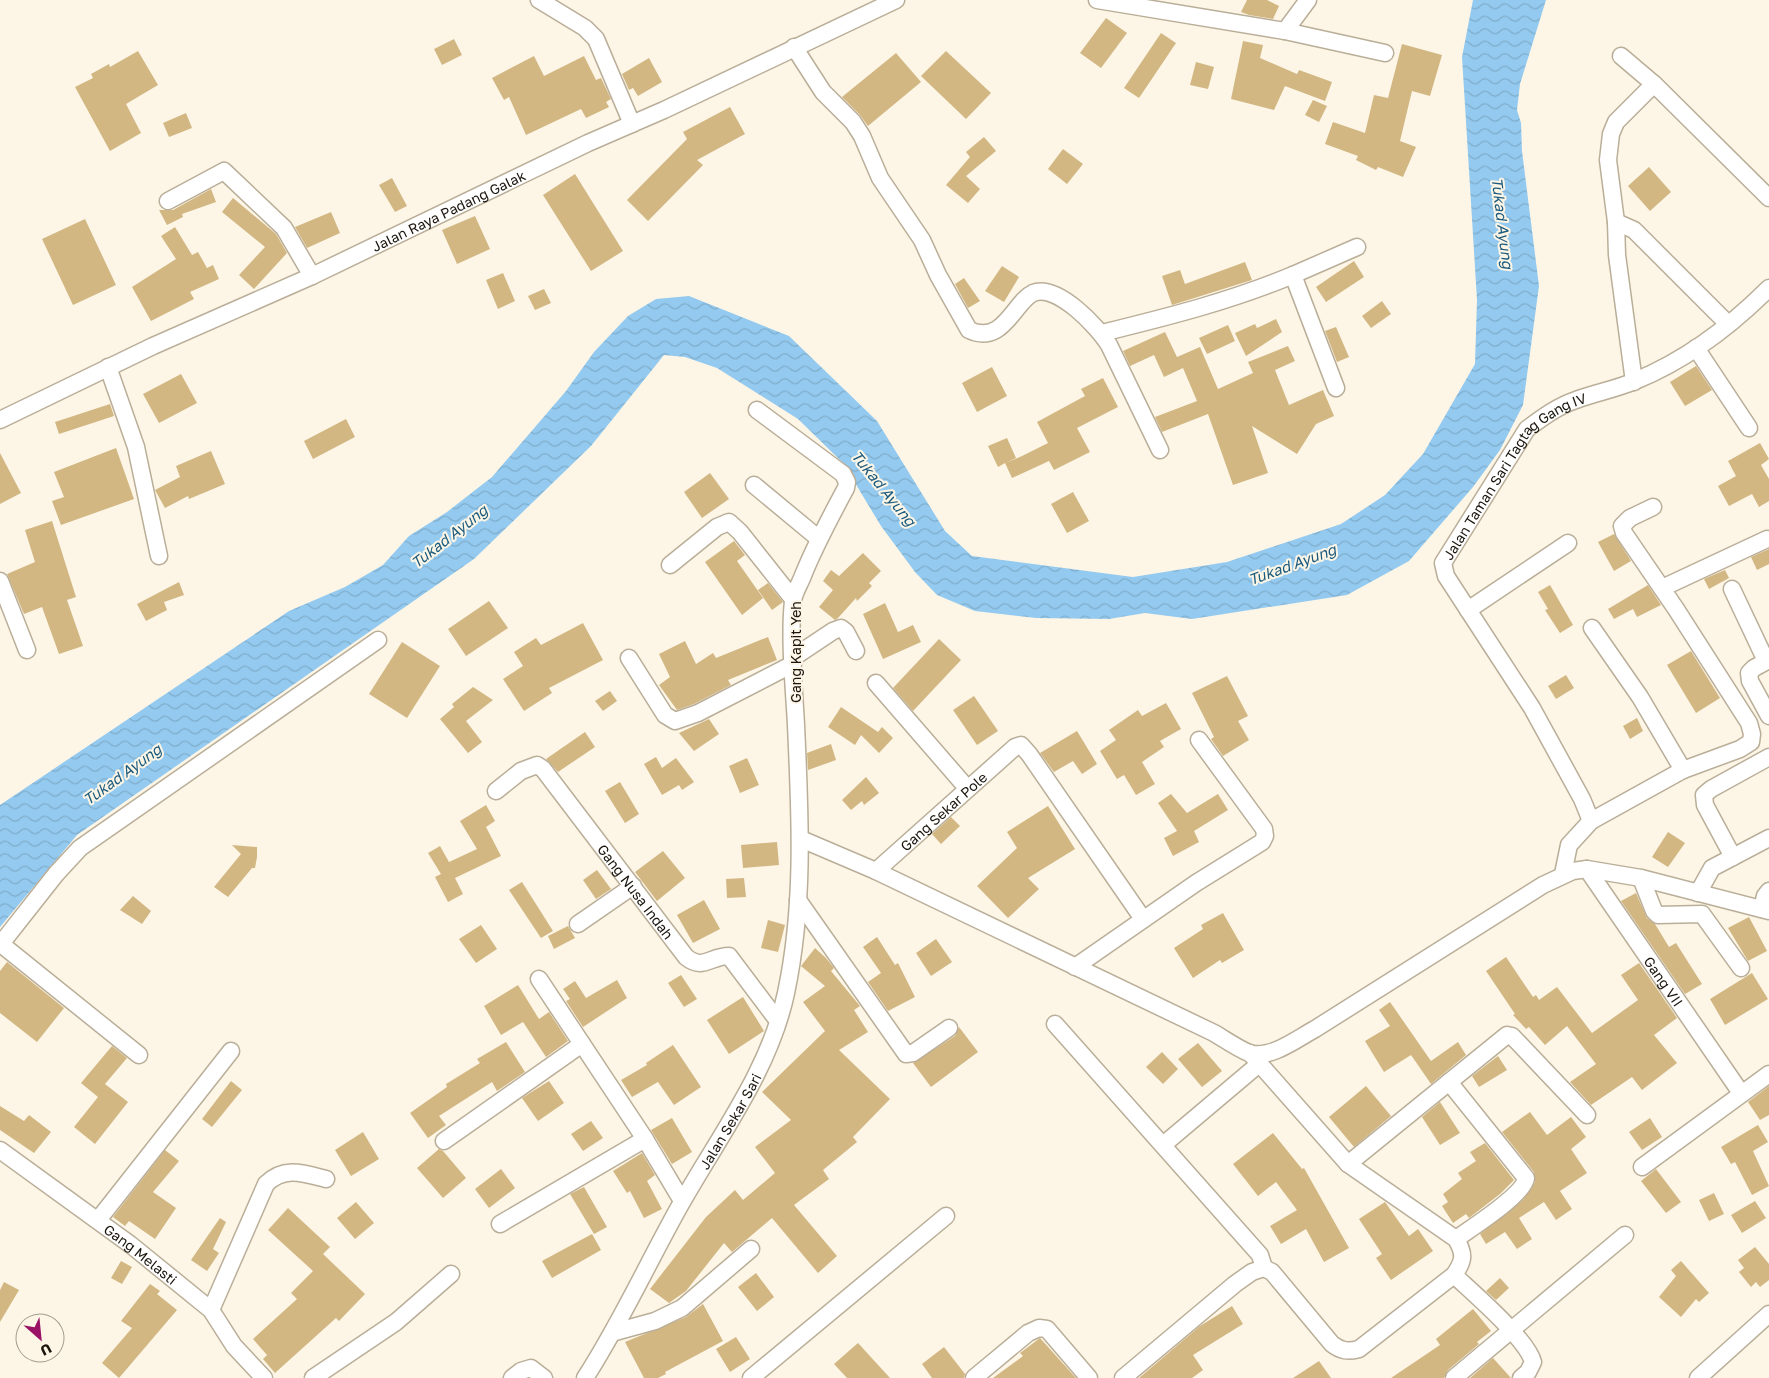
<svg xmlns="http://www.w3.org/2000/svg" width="1769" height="1378" font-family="'Golos Text',sans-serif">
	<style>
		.water { fill: url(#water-waves) }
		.building { fill: #d2b782 }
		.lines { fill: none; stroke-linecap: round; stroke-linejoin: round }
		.minor-casing { stroke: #baae98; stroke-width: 19 }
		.minor { stroke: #fff; stroke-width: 16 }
		.labels { text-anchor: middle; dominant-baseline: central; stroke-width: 4; stroke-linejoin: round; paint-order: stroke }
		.street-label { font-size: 14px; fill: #19140c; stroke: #fdf6e7 }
		.water-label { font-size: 15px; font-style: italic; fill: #1b5a7d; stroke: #fdf6e7 }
	</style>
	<defs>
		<pattern id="water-waves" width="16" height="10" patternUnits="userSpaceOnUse" patternTransform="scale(1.25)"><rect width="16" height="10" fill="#94caef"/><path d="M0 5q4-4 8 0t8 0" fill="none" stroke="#7fadcc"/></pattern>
	</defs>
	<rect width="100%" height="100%" fill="#fdf6e7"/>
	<polygon class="water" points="1473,0 1546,0 1520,84 1517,110 1521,123 1522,151 1539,286 1523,405 1500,450 1473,487 1409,561 1347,595 1192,619 1145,613 1109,619 1036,618 975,611 937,595 915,572 881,526 843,463 798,419 717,368 685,357 664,355 591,446 474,559 77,835 0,927 0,805 289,611 345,587 383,565 409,536 447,512 492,477 566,391 594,352 628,316 656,299 689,296 789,336 877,421 945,531 972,556 1133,577 1227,562 1341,524 1385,495 1423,454 1475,364 1477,300 1462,57"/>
	<g class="building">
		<polygon points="1247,0 1267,0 1279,6 1273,19 1249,15 1241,12"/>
		<polygon points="1106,18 1127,33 1101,68 1080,53"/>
		<polygon points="1161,33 1176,43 1139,98 1124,88"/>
		<polygon points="454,39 462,55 442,65 434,49"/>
		<polygon points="1243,41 1263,45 1260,58 1297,74 1299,70 1332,82 1325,101 1285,86 1274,110 1231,99"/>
		<polygon points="1402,44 1442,55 1430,96 1412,91 1400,141 1416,147 1403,177 1378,167 1376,170 1356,160 1358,156 1325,144 1333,122 1365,133 1374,95 1388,98"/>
		<polygon points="138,51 158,85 126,104 141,133 110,151 75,87 93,78 91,74 109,64 110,67"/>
		<polygon points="946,51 991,93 966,119 921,76"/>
		<polygon points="896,53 921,82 868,126 860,115 842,97"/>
		<polygon points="534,56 544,76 584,56 596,80 601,78 611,99 606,102 609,107 586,118 581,109 526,135 509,97 504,100 492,78"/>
		<polygon points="649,58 662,82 638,96 633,88 629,90 622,74"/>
		<polygon points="1196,62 1214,67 1208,89 1190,85"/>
		<polygon points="1313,100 1327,106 1319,122 1305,115"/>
		<polygon points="730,107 745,134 697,160 703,165 648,221 627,200 687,139 683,132"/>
		<polygon points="186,113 192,128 169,137 163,123"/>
		<polygon points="984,137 996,151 966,176 980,189 968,203 946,185 970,157 966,152"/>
		<polygon points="1063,149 1083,164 1067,184 1048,169"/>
		<polygon points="1649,167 1671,192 1650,211 1628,186"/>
		<polygon points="575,174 623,251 591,271 543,195"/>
		<polygon points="392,178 407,206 395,212 379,185"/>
		<polygon points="211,189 216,202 182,214 183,217 167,225 159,210 173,210"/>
		<polygon points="233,198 276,234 287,253 254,289 239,275 265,247 222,212"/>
		<polygon points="331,212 340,233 307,248 295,227"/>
		<polygon points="475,216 490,249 457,264 442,230"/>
		<polygon points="85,219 116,285 73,305 42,239"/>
		<polygon points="175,227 192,255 198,252 207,268 213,265 219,279 190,292 194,299 151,321 132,287 176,259 161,236"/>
		<polygon points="1354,261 1364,277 1326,302 1316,287"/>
		<polygon points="1245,262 1252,280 1172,305 1162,276 1180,270 1185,284"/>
		<polygon points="1002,266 1019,277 1004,302 985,291"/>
		<polygon points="503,273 515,301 498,309 486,280"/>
		<polygon points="964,278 980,301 968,308 955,284"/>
		<polygon points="544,289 551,303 535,310 528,296"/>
		<polygon points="1382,301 1391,314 1371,328 1362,316"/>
		<polygon points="1276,319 1282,332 1246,356 1235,333 1255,324 1257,328"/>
		<polygon points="1228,325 1235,341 1207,354 1199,338"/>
		<polygon points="1336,327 1349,357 1337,362 1325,331"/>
		<polygon points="1165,332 1177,357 1200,347 1218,389 1253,373 1248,362 1288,346 1295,361 1275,370 1289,405 1323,390 1334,416 1316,424 1297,454 1252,426 1268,473 1233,485 1208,414 1162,432 1155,417 1197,401 1183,368 1164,377 1154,355 1130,366 1123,351"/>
		<polygon points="1696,366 1712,390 1685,406 1670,382"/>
		<polygon points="992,367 1007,396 977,412 962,383"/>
		<polygon points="181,374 197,403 159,423 143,394"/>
		<polygon points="1103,378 1118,407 1077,428 1090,452 1054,470 1049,461 1012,478 1005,463 998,467 988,446 1007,438 1016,458 1006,463 1022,456 1048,443 1037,422 1085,396 1081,389"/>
		<polygon points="110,404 114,416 59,434 55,422"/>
		<polygon points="346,419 355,437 313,459 304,441"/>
		<polygon points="1760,443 1769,459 1761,465 1769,479 1769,501 1759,507 1752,494 1729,506 1718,486 1736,476 1728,461"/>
		<polygon points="116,448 134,499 61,525 52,501 64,497 54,472"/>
		<polygon points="211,451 225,484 189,499 188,496 165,508 155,490 180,477 176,466"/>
		<polygon points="0,453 21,493 0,504"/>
		<polygon points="710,473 729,499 702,518 684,492"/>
		<polygon points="1073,492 1089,521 1067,533 1051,504"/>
		<polygon points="52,521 76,597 67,600 83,646 59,654 42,607 24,614 7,574 35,562 25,530"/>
		<polygon points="1614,534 1631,561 1614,571 1598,542"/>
		<polygon points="734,541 745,555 737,561 763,598 742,615 705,562"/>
		<polygon points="1769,549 1769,564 1757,570 1751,557"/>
		<polygon points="863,553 881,571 869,583 872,586 857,601 856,598 838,618 835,620 819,607 833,590 823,581 831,570 839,576"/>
		<polygon points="1725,570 1729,578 1709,589 1704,579"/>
		<polygon points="179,582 184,595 164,602 167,610 146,621 137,604"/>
		<polygon points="768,583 783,602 772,610 758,590"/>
		<polygon points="1550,585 1573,625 1560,633 1545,610 1548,609 1538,592"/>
		<polygon points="1648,585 1661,605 1637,617 1633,609 1614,619 1608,609"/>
		<polygon points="489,601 508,628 466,656 448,629"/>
		<polygon points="885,603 898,632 913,625 921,642 883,659 863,614"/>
		<polygon points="583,623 603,660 549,688 552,693 524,711 503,679 523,666 514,652 536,638 541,645"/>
		<polygon points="768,637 777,660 728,680 731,685 694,704 677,710 659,685 670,677 659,654 685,641 696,664 713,653 716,658"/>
		<polygon points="939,639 961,660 913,711 893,688"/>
		<polygon points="402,642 440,666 407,718 369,694"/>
		<polygon points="1691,651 1720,698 1696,713 1667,665"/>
		<polygon points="1566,675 1574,688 1556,699 1548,686"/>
		<polygon points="1227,676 1248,716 1238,721 1249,740 1223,756 1211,739 1214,737 1192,693"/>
		<polygon points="473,687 493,700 466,721 482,742 468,753 440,719 454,707 452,704"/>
		<polygon points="610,691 617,701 603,711 595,701"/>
		<polygon points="974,696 998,731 977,745 953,710"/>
		<polygon points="1166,703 1181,729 1160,741 1164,747 1142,762 1155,784 1136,795 1124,775 1117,779 1100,751 1116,740 1109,730 1138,710 1142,716"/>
		<polygon points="841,707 878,732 882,727 893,738 879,753 861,735 855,745 828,727"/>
		<polygon points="1637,718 1643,731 1630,739 1623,726"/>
		<polygon points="709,719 719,734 694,751 679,733"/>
		<polygon points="1077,731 1097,764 1082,774 1073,761 1054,772 1040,753"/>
		<polygon points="585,732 595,747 558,772 546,759"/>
		<polygon points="831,744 836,760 808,770 807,753"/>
		<polygon points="656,757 662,768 676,758 694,782 682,790 679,785 662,795 644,764"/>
		<polygon points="747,758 759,785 740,793 729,766"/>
		<polygon points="866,777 879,793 864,805 862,801 851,810 842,800"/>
		<polygon points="620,782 639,814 625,823 605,791"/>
		<polygon points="1171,794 1187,813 1218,794 1228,810 1194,831 1199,842 1173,856 1164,838 1177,831 1158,803"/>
		<polygon points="486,805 495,821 486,827 501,856 455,878 463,894 448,902 435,877 441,874 428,853 440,846 449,862 477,849 460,821"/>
		<polygon points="1048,806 1075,849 1028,878 1039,889 1008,918 977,886 1017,848 1007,832"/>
		<polygon points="951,817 960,826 941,844 932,834"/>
		<polygon points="1668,832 1685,843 1668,867 1652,857"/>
		<polygon points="777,842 779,865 743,868 741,845"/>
		<polygon points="232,845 257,847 257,857 255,868 252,868 228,897 214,887 241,854"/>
		<polygon points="663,851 685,878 657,901 635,872"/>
		<polygon points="597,870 611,889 596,899 583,880"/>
		<polygon points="744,878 746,897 727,898 726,879"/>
		<polygon points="522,882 553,931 541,938 509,890"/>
		<polygon points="1636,893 1647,918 1655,924 1669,947 1676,943 1702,984 1685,994 1621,901"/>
		<polygon points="133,896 151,911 142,924 120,910"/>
		<polygon points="704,900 720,929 693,943 677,915"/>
		<polygon points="1223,913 1244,950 1222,963 1220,960 1193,978 1174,948 1203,929 1201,925"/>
		<polygon points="1749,917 1767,951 1748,961 1728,928"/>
		<polygon points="768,920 785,925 778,952 761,948"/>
		<polygon points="481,925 497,949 476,963 459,939"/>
		<polygon points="568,926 575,938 554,949 548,936"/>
		<polygon points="877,937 895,965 898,963 915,997 888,1011 868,982 881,973 863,947"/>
		<polygon points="936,939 952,962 931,976 916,953"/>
		<polygon points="815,948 826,958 834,968 831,971 860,1006 854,1010 868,1032 839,1050 890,1099 853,1137 857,1142 823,1170 829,1179 794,1205 837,1256 818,1273 772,1218 732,1252 724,1243 686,1291 669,1303 650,1289 706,1217 735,1190 743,1200 775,1173 755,1147 791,1120 762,1092 825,1031 803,1002 825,986 801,966"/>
		<polygon points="1506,957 1533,997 1536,995 1539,1000 1557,987 1592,1033 1638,1000 1621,975 1639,963 1677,1018 1654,1035 1677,1063 1642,1090 1632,1077 1591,1105 1570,1082 1596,1064 1567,1026 1545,1045 1529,1027 1526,1029 1513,1015 1515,1014 1486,971"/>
		<polygon points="7,962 64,1008 37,1042 0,1013 0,971"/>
		<polygon points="1752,973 1768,999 1725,1025 1710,999"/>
		<polygon points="681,975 697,999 684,1007 668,983"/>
		<polygon points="617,980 627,998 583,1027 566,1001 570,999 563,989 575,981 586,998"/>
		<polygon points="518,985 539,1019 549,1012 568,1041 546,1057 523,1022 501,1035 484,1006"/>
		<polygon points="743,997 764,1031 729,1054 707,1020"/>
		<polygon points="1390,1002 1431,1061 1458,1042 1466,1055 1431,1084 1411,1055 1384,1072 1365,1041 1390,1026 1379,1010"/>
		<polygon points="959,1027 978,1052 931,1087 913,1063 955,1036"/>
		<polygon points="506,1042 525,1072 497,1091 492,1082 439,1116 446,1125 428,1138 410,1113 447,1087 446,1084 480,1063 477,1059"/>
		<polygon points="1198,1043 1222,1071 1202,1087 1178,1059"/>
		<polygon points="673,1045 701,1087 674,1105 658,1082 632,1097 621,1080 647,1065 646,1063"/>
		<polygon points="112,1046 127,1058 105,1084 128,1102 95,1144 74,1127 98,1097 81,1083"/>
		<polygon points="1162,1052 1178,1069 1163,1084 1146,1067"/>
		<polygon points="1498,1056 1507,1070 1479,1087 1472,1076"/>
		<polygon points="231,1081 242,1090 212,1127 202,1119"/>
		<polygon points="549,1081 564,1103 538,1121 522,1098"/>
		<polygon points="1366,1086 1391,1116 1354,1147 1329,1117"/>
		<polygon points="1769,1086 1769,1115 1760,1120 1748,1102"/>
		<polygon points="1440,1102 1460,1133 1440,1145 1422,1117"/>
		<polygon points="0,1106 24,1121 29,1115 51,1132 34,1153 0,1130"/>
		<polygon points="1530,1112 1547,1135 1571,1117 1586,1137 1571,1149 1587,1173 1560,1191 1572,1209 1556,1220 1544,1202 1519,1218 1532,1239 1517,1249 1505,1232 1486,1244 1480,1234 1523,1200 1535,1182 1534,1172 1502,1132"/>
		<polygon points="672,1118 692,1152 672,1164 651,1130"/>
		<polygon points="1650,1118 1662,1137 1642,1150 1629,1132"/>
		<polygon points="591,1121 603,1138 583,1151 571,1134"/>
		<polygon points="1758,1125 1768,1142 1753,1151 1769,1186 1752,1195 1735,1162 1731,1164 1721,1147"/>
		<polygon points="363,1132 379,1159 351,1176 335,1150"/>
		<polygon points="1273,1133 1302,1169 1304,1168 1349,1248 1324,1262 1306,1229 1281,1244 1270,1226 1297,1210 1276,1182 1258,1196 1233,1164"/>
		<polygon points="1485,1143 1514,1180 1500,1194 1469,1218 1466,1214 1453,1223 1442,1206 1448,1202 1443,1194 1462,1179 1458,1173 1476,1161 1470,1152"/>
		<polygon points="439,1149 443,1151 466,1178 443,1198 417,1168"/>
		<polygon points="165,1150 179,1161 153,1192 176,1208 155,1239 129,1221 125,1226 113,1217"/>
		<polygon points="642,1153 655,1175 647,1181 662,1209 644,1218 630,1191 627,1193 613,1171"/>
		<polygon points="501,1169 515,1188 489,1208 475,1189"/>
		<polygon points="1656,1169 1681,1202 1666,1213 1641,1181"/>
		<polygon points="584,1187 607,1227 594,1234 570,1194"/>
		<polygon points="1714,1193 1724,1214 1709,1221 1699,1200"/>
		<polygon points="1755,1201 1766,1218 1742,1233 1731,1215"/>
		<polygon points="356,1202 374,1223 355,1239 337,1218"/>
		<polygon points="1385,1202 1409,1236 1418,1229 1433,1251 1391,1280 1376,1258 1382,1254 1359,1219"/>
		<polygon points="288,1208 330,1247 323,1254 365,1294 339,1321 336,1318 275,1373 263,1359 267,1355 253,1339 297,1299 291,1293 313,1271 268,1230"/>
		<polygon points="220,1218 226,1222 213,1249 219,1253 207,1271 191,1260"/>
		<polygon points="592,1234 601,1250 552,1278 542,1261"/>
		<polygon points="1755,1247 1769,1264 1769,1280 1760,1287 1756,1282 1751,1287 1739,1272 1744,1268 1738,1260"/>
		<polygon points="121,1261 132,1267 122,1284 111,1278"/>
		<polygon points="1681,1261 1709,1293 1699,1302 1696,1299 1681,1317 1659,1297 1676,1276 1671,1270"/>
		<polygon points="756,1273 774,1297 757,1311 738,1287"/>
		<polygon points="1500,1278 1509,1288 1496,1300 1486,1291"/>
		<polygon points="4,1282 19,1290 0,1322 0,1290"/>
		<polygon points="150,1284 160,1291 157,1294 177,1310 119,1378 102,1363 132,1328 121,1321"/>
		<polygon points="703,1304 723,1341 665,1372 666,1374 658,1378 644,1378 625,1342 686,1317"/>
		<polygon points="1232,1306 1243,1324 1193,1355 1203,1370 1192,1378 1139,1378 1200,1326"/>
		<polygon points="1473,1309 1491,1331 1477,1342 1479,1344 1448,1370 1444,1378 1391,1378 1440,1345 1436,1339"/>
		<polygon points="736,1337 750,1359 730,1372 716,1349"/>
		<polygon points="1040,1338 1076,1378 993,1378 1023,1356 1020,1353"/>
		<polygon points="858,1343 890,1378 847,1378 834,1364"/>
		<polygon points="944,1347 965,1374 964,1378 932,1378 922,1364"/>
		<polygon points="1493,1358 1511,1378 1470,1378"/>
		<polygon points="1319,1361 1331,1378 1293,1378"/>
	</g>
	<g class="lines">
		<defs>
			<g id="minor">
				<polyline points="539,0 585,28 596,39 632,124"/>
				<polyline points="1097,0 1285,31 1385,53"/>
				<polyline points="1285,31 1308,0"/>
				<path d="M794 47 823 92 853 122 862 136 880 178 922 240 938 275 969 330C1003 346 1014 302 1033 293 1057 283 1098 327 1109 345L1160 450"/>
				<polyline points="1621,56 1654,84"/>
				<polyline points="168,201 224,171 284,228 312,276"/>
				<polyline points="1616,222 1634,230 1728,324"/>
				<polyline points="1293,275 1357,247"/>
				<path d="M1102 333C1167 317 1231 301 1293 275L1336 388"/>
				<polyline points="1696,348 1749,428"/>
				<polyline points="108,367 136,447 159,556"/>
				<polyline points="1634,382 1617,255 1616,222 1608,160 1611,134 1616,122 1654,84 1769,198"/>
				<path id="s1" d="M0 420 153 346 312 276 588 143 664 110 896 0"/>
				<polyline points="754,485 818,538"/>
				<polyline points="670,565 717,527 729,522 740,532 793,599"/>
				<polyline points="0,581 27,650"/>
				<polyline points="1662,588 1767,539"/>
				<polyline points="1732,589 1766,661"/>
				<polyline points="1468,610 1568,543"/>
				<polyline points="1592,628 1640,697 1683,770"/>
				<polyline points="794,657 833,631 841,628 846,632 856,651"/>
				<polyline points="629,658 665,715 675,721 698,713 793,664"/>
				<polyline points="1769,660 1754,668 1749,673 1750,681 1769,716"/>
				<polyline points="876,683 967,788"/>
				<path id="s2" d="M496 791 521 771 537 765 543 769 686 957C703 971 710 956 729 956L778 1021"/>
				<path id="s3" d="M1591 821 1582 799 1532 708 1446 576 1443 563 1527 429C1543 417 1558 406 1576 400 1595 393 1616 389 1635 381 1684 361 1731 326 1769 288"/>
				<path d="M801 839 876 871 1214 1033C1226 1040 1237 1048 1249 1053 1270 1060 1298 1038 1315 1029L1543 885 1573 871 1587 869 1641 878 1769 911"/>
				<polyline points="1733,857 1705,805 1704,795 1711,789 1769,757"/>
				<path id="s4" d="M1587 869 1741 1093"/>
				<path id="s5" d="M876 871 1015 747 1021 745 1029 754 1143 919"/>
				<polyline points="1563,874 1569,845 1591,821 1683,770 1740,749 1751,742 1752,734 1749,723 1676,609 1624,533 1622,526 1630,518 1653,507"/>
				<polyline points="1641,878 1654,911 1658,915 1702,914 1741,968"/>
				<polyline points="1698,893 1712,868 1769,838"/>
				<polyline points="798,900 906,1054 913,1053 949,1028"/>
				<polyline points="1762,909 1765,896 1769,891"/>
				<polyline points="578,924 633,886"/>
				<polyline points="1,944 139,1055"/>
				<polyline points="0,945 56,874 80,848 378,640"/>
				<polyline points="1075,967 1196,883 1262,842 1265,836 1264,829 1199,740"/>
				<polyline points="539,979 645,1139 682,1201"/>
				<polyline points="1055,1024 1260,1255 1264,1268"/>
				<path d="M1449 1082 1526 1178C1524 1195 1471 1228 1456 1239"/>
				<polyline points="444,1141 582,1044"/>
				<polyline points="1163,1145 1259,1064"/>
				<path id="s6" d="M0 1150 131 1245 211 1310 234 1346 264 1378"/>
				<polyline points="1348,1164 1507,1035 1512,1036 1587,1115"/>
				<polyline points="1642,1167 1769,1074"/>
				<polyline points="98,1220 231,1051"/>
				<polyline points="500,1224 645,1139"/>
				<path d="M1454 1275C1473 1293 1527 1339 1533 1362L1528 1372 1521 1378"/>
				<path d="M211 1310 266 1184C284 1166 303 1173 326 1179"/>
				<polyline points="615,1332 655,1321 682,1308 751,1249"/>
				<polyline points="313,1378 396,1322 451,1274"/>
				<polyline points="512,1378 521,1371 531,1368 544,1378"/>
				<path id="s7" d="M585 1378C622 1321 649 1260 682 1202 720 1135 770 1069 786 993 805 904 800 814 796 725 794 687 789 638 793 601 794 593 799 585 802 578 814 547 830 518 846 488L847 482 843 474 757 410"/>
				<polyline points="751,1378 946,1216"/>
				<polyline points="974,1378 1028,1333 1039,1328 1047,1329 1089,1378"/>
				<path d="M1123 1378 1235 1284 1252 1272 1264 1268 1272 1272 1332 1344C1341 1351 1348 1352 1359 1349L1454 1275C1464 1261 1465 1254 1456 1239L1348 1164 1250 1053"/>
				<polyline points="1454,1378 1625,1235"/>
				<polyline points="1698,1378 1769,1314"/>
			</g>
		</defs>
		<use href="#minor" class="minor-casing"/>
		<use href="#minor" class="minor"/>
	</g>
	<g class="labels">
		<g class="street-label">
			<text stroke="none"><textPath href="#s1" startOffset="495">Jalan Raya Padang Galak</textPath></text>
			<text stroke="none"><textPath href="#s3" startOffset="414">Jalan Taman Sari Tagtag Gang IV</textPath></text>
			<text transform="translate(795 652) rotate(-90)">Gang Kapit Yeh</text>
			<text stroke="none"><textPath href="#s5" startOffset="90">Gang Sekar Pole</textPath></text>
			<text stroke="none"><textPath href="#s2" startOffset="210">Gang Nusa Indah</textPath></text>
			<text stroke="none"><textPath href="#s4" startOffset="136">Gang VII</textPath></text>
			<text stroke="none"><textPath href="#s7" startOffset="295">Jalan Sekar Sari</textPath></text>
			<text stroke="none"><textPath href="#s6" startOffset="175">Gang Melasti</textPath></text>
		</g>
		<g class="water-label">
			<text transform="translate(1503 223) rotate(83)">Tukad Ayung</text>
			<text transform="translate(884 488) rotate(51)">Tukad Ayung</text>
			<text transform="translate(449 536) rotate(-38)">Tukad Ayung</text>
			<text transform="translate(1292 564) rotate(-20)">Tukad Ayung</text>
			<text transform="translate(122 774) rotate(-36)">Tukad Ayung</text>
		</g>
	</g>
	<g transform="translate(40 1338) rotate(153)"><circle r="24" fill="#fdf6e7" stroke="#a29c8f"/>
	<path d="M0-4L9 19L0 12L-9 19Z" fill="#991266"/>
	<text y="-8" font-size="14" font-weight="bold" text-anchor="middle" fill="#19140c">U</text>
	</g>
</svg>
